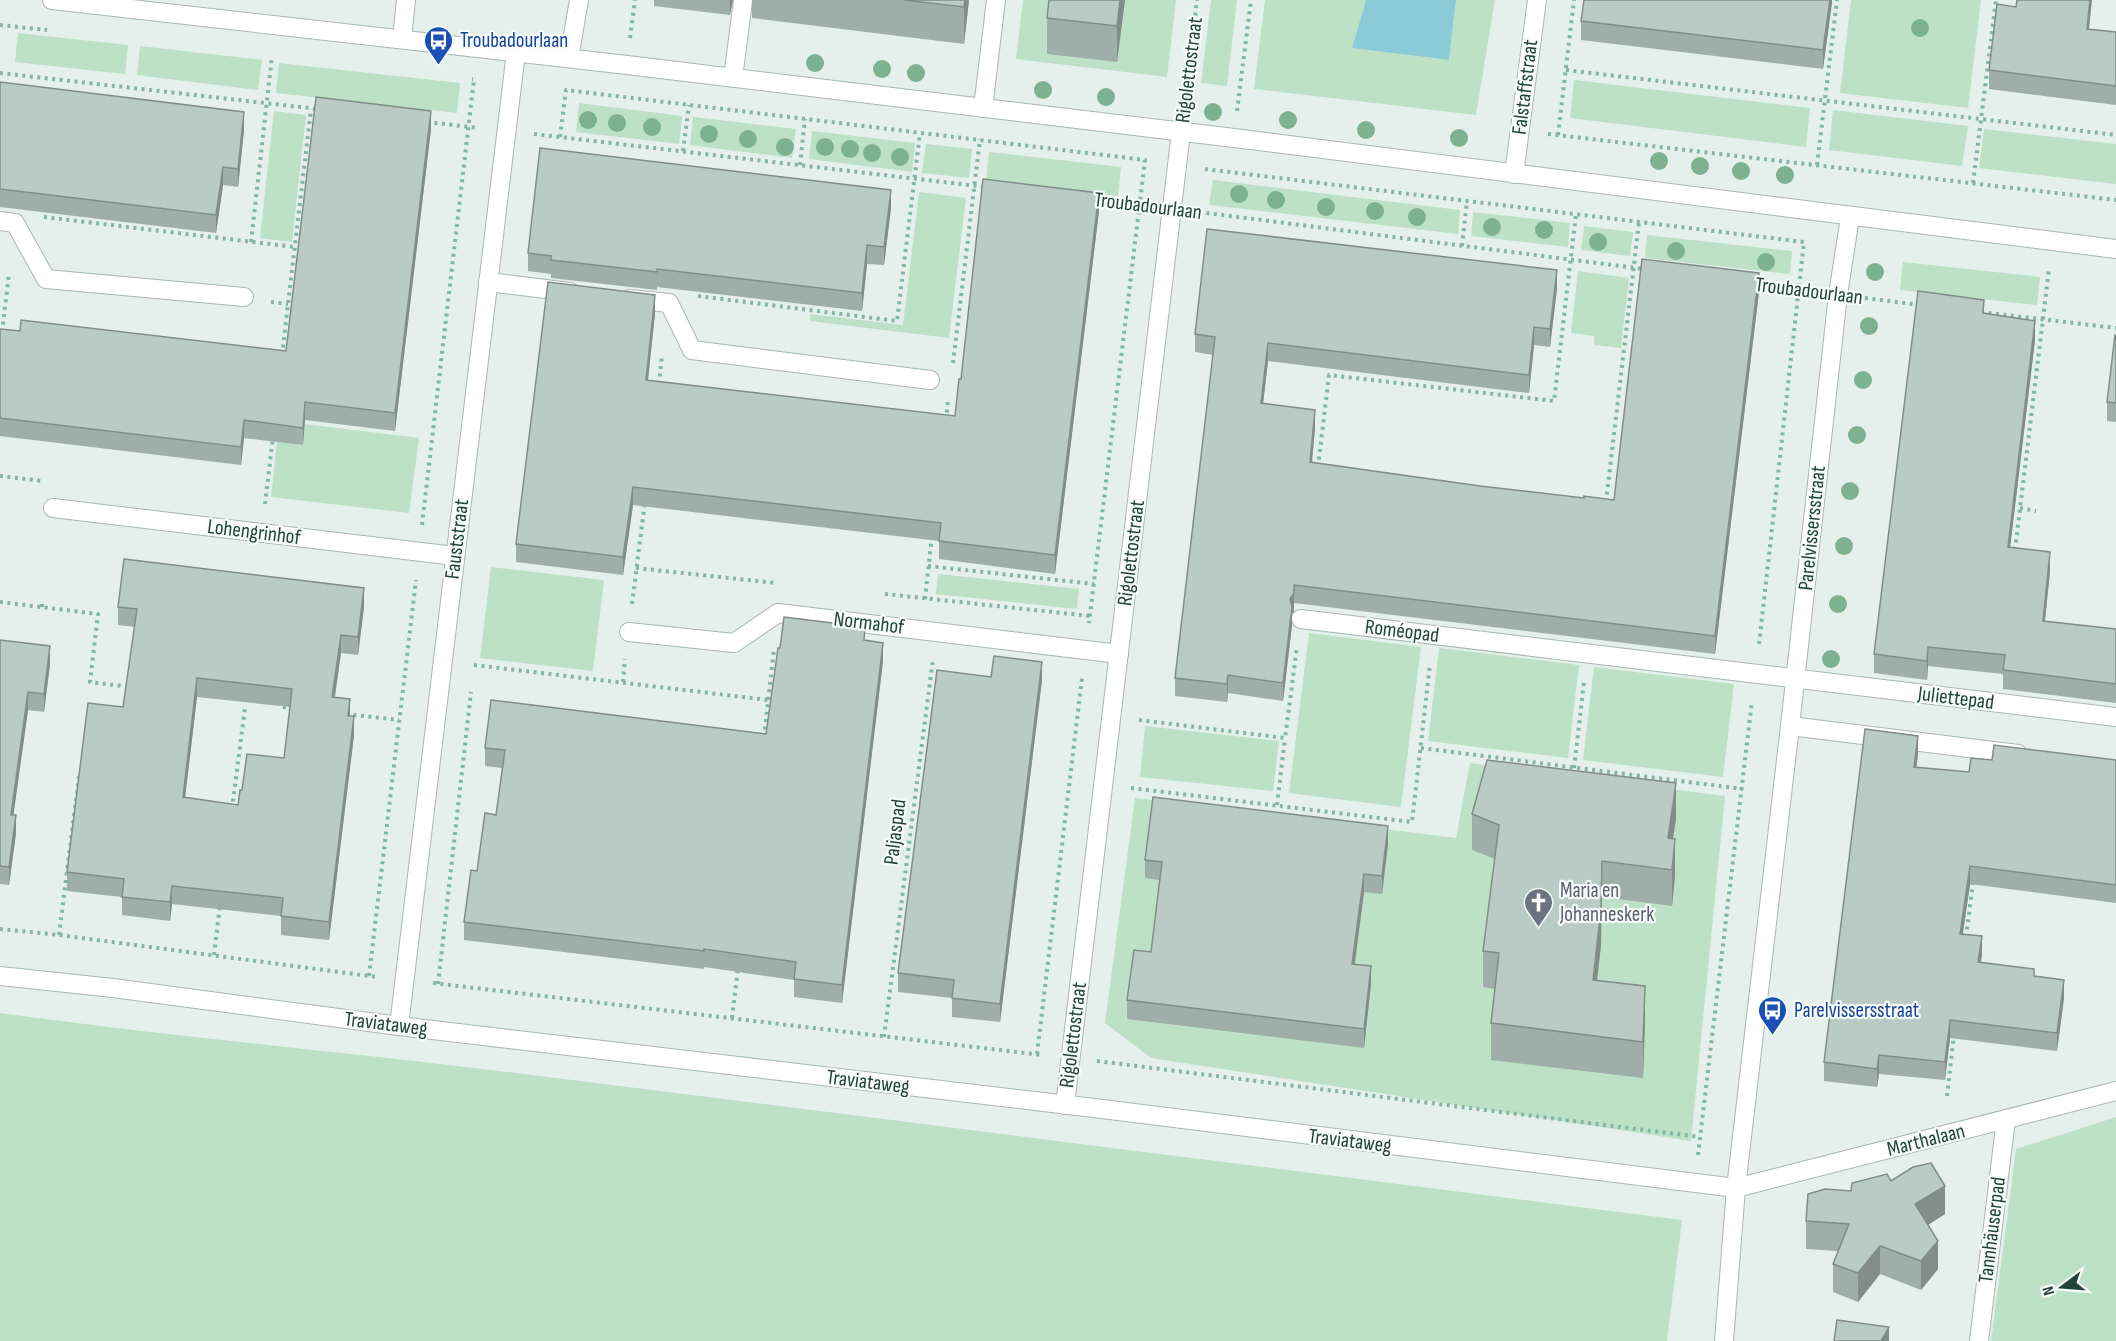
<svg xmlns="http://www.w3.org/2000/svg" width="2116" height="1341" font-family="'Sofia Sans Condensed',sans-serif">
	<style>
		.green { fill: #bde1c7 }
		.water { fill: #8acbd7 }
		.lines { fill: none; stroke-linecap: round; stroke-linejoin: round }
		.service-casing { stroke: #a7b8b2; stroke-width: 20 }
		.pedestrian-casing { stroke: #a7b8b2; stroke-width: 20 }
		.minor-casing { stroke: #a7b8b2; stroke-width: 20 }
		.path { stroke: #84b5a5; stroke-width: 4; stroke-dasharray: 3 4.5; stroke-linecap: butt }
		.service { stroke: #fff; stroke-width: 18 }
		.pedestrian { stroke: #fff; stroke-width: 18 }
		.minor { stroke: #fff; stroke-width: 18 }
		.tree { fill: #7eb092 }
		.wall { fill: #a0aea9; fill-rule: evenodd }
		.shaded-wall { fill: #828d89 }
		.building { fill: #bacac4; stroke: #828d89; stroke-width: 1.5; fill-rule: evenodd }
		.labels { text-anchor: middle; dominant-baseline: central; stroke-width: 4.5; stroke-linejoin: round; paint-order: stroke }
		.transit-label { font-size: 21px; fill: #164399; stroke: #f6fbf9; text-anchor: start }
		.street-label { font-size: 21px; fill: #22433a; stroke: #f6fbf9 }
		.worship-label { font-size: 21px; fill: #5b616d; stroke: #f6fbf9; text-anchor: start }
	</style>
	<rect width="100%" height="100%" fill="#e5efeb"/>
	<g class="green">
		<polygon points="1023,0 1176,0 1167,77 1016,59"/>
		<polygon points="1211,0 1237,0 1227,86 1201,83"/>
		<polygon points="1265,0 1366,0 1352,48 1449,60 1456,0 1495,0 1476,115 1254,89"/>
		<polygon points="1851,0 1981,0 1968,108 1840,93"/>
		<polygon points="18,33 128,45 125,74 15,62"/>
		<polygon points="140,46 262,60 258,90 137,75"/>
		<polygon points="279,63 460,83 457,113 276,93"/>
		<polygon points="1574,80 1810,108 1806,147 1570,118"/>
		<polygon points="579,103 682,116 679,144 576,132"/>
		<polygon points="1833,110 1968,126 1962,166 1829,150"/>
		<polygon points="274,111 306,115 292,242 260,238"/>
		<polygon points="693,117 796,129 792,158 690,145"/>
		<polygon points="1984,129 2116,144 2116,184 1979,168"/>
		<polygon points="812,131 915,143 912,172 809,159"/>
		<polygon points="926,144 972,149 969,178 922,173"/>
		<polygon points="989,152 1121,167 1118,196 986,180"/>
		<polygon points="1213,180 1460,210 1458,234 1209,205"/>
		<polygon points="919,192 966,198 949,338 810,321 810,314 903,325"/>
		<polygon points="1473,212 1570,223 1568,247 1471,236"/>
		<polygon points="1584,226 1633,232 1630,256 1581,250"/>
		<polygon points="1647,235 1792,251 1790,274 1645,258"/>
		<polygon points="1903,262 2040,277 2037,305 1900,290"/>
		<polygon points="1578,271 1629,278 1621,348 1594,345 1594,336 1571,333"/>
		<polygon points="305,424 419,438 409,513 271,497 277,442 303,445"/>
		<polygon points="491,567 604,580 593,671 480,658"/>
		<polygon points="938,574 1079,589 1077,609 936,594"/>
		<polygon points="1309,633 1421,647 1401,807 1289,793"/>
		<polygon points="1439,648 1579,665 1568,758 1428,741"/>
		<polygon points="1594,667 1734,684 1723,777 1583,760"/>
		<polygon points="1145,726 1279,741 1273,791 1140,777"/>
		<polygon points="1470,763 1725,796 1691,1141 1151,1058 1105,1023 1135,798 1456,838"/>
		<path d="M0 1013C166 1036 333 1051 499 1071 894 1120 1288 1170 1682 1220L1667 1341H0Z"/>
		<polygon points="2116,1117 2116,1341 1991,1341 2016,1149"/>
	</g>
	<polygon class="water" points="1366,0 1456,0 1449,60 1352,48"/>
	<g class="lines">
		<defs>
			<g id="service">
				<polyline points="402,39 406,0"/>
				<polyline points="733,78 743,0"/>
				<polyline points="0,221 15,223 46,279 244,297"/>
				<polyline points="488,282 570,292"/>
				<polyline points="630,299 669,303 692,350 930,380"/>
			</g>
			<g id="pedestrian">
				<polyline points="1301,619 2116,717"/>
				<polyline points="1790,726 2018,754"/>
			</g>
			<g id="minor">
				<polyline points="52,0 627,65 1234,138 2116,249"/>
				<polyline points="569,58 579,0"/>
				<polyline points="983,108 996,0"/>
				<polyline points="1514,174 1537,0"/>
				<polyline points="53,508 455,556"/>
				<polyline points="629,632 734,643 778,613 1119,654"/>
				<polyline points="0,976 113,988 399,1026 1094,1108 1736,1188 2116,1091"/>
				<polyline points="399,1026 516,52"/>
				<polyline points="1065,1105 1181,132"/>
				<polyline points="1724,1341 1736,1188 1790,726 1838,295 1850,217"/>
				<polyline points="1979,1341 2006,1119"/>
			</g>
		</defs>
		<use href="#service" class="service-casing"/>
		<use href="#pedestrian" class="pedestrian-casing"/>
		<use href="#minor" class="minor-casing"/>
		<g class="path">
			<polyline points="0,25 47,30"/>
			<polyline points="630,38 635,0"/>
			<polyline points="1566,70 2116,135"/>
			<polyline points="0,73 318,109"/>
			<polyline points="1185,105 1197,0"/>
			<polyline points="1237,111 1251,0"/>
			<polyline points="427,122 479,128"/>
			<polyline points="534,134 986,187"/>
			<polyline points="1548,134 2116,200"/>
			<polyline points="1558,135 1574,0"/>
			<polyline points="560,137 566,90 1145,160 1089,623"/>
			<polyline points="683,151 689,105"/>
			<polyline points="800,165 805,119"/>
			<polyline points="1817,165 1837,0"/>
			<polyline points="1205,169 1804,242 1759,645"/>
			<polyline points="1973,183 1996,0"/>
			<polyline points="1094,200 1144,205"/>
			<polyline points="1199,212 1644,269"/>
			<polyline points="44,217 295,247"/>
			<polyline points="251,242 272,56"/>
			<polyline points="1462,246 1467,201"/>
			<polyline points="1755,284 1810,291"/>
			<polyline points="698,296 897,321 920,133"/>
			<polyline points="1865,298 1920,305"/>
			<polyline points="271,302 288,304"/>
			<polyline points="1981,312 2116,328"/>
			<polyline points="2,332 9,274"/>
			<polyline points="282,355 311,109"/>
			<polyline points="953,363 980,139"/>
			<polyline points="659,384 662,355"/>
			<polyline points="946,420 948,401"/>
			<polyline points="1318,467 1329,375 1554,401 1576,214"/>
			<polyline points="0,476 43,481"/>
			<polyline points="1606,502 1639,222"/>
			<polyline points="265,504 273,437"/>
			<polyline points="2020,508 2036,511"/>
			<polyline points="422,525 474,79 472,79"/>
			<polyline points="2015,550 2049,269"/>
			<polyline points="928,566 1094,584"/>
			<polyline points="636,568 776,583"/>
			<polyline points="885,594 1090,616"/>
			<polyline points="925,599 932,535"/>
			<polyline points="0,602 98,614 90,682 130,687"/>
			<polyline points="632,604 645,501"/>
			<polyline points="42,607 42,601"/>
			<polyline points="474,665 768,700"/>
			<polyline points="623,682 625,659"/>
			<polyline points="283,707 294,708"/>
			<polyline points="346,714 399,720"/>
			<polyline points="1139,720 1285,738 1297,647"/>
			<polyline points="764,737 774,649"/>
			<polyline points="1421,748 1743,789"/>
			<polyline points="1574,768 1584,682"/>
			<polyline points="1131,788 1412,822 1430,664"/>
			<polyline points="1277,805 1285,738"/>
			<polyline points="232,809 245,708"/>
			<polyline points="0,929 59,935 377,977"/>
			<polyline points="59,935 79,776"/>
			<polyline points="1966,937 1973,882"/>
			<polyline points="214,955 220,905"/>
			<polyline points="369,976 416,580"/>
			<polyline points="433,983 1042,1055"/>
			<polyline points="438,984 471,692"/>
			<polyline points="732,1018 738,968"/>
			<polyline points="884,1037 933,659"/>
			<polyline points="1037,1054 1082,678"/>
			<polyline points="1097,1061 1700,1137"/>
			<polyline points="1947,1096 1954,1034"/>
			<polyline points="1698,1155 1752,701"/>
		</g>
		<use href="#service" class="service"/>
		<use href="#pedestrian" class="pedestrian"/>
		<use href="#minor" class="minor"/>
	</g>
	<g class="tree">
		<circle cx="1920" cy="28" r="9"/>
		<circle cx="815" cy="63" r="9"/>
		<circle cx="882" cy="69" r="9"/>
		<circle cx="916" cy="73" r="9"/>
		<circle cx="1043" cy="90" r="9"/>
		<circle cx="1106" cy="97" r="9"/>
		<circle cx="1213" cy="112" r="9"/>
		<circle cx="588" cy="120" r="9"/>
		<circle cx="1288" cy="120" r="9"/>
		<circle cx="617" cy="123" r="9"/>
		<circle cx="652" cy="127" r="9"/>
		<circle cx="1366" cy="130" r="9"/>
		<circle cx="709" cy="134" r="9"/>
		<circle cx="1459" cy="138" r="9"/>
		<circle cx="748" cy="139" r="9"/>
		<circle cx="785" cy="147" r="9"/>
		<circle cx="825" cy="147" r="9"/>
		<circle cx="850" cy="149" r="9"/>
		<circle cx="872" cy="153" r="9"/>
		<circle cx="900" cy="157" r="9"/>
		<circle cx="1659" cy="161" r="9"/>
		<circle cx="1700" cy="166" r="9"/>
		<circle cx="1741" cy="171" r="9"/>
		<circle cx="1785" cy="175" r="9"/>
		<circle cx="1239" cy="194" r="9"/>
		<circle cx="1276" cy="200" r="9"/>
		<circle cx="1326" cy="207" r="9"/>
		<circle cx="1375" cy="211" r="9"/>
		<circle cx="1417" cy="217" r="9"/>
		<circle cx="1492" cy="227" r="9"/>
		<circle cx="1544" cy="230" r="9"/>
		<circle cx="1598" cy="242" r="9"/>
		<circle cx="1676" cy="251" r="9"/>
		<circle cx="1766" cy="262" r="9"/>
		<circle cx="1875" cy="272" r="9"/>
		<circle cx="1869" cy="326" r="9"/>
		<circle cx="1863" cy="380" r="9"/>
		<circle cx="1857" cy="435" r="9"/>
		<circle cx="1850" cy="491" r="9"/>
		<circle cx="1844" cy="546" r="9"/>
		<circle cx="1838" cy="604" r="9"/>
		<circle cx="1831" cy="659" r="9"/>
	</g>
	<g class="wall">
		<polygon points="654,0 733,0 730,15 654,6"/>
		<polygon points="752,0 969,0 964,44 752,18"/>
		<polygon points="1049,0 1125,0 1117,62 1047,54 1047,18"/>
		<polygon points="1832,0 1823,69 1581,40 1581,21"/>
		<polygon points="2089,29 2116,32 2116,105 1989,89 1989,70"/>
		<polygon points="0,82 244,130 238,187 223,185 216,233 0,207"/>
		<polygon points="431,129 395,431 305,420 303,445 244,438 241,465 0,436 0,329 286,351"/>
		<polygon points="891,208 884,265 867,264 862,311 657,287 657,290 551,278 551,274 528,271 528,253"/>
		<polygon points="1099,211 1055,574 939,559 939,541 633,505 623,575 516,562 516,544 655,313 648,380 955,416 961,379"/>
		<polygon points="1557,288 1550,347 1534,345 1529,393 1268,361 1263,404 1315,428 1312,463 1480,486 1584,498 1614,500 1759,292 1715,654 1294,603 1294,611 1292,614 1292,625 1283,701 1228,693 1227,702 1175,696 1175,678 1213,355 1195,352 1195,334"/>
		<polygon points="1984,313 2035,340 2010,547 2050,571 2045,621 2116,629 2116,703 2003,689 2003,674 1928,666 1927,680 1874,673 1874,654"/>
		<polygon points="2116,335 2116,422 2107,421 2107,402"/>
		<path d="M118 607H364L358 655 341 653 335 697 350 716 354 735 329 940 281 935V916L172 904 170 921 122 915V897L67 891V872L123 707 135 627 118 625ZM197 697 290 707 284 758 242 790 238 805 185 797Z"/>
		<polygon points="0,640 50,664 44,712 28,710 13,815 16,833 9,885 0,884"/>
		<polygon points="865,641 883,661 842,1003 794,997 794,980 704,967 704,969 464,940 464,922 477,871 496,815 502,768 485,766 485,748 766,734"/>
		<polygon points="991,677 1042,680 1000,1022 952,1017 952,998 898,992 898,973"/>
		<polygon points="1918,755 1916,767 1969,772 1992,760 2116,760 2116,903 1970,884 1963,934 1982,954 1981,962 2034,976 2064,998 2057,1051 1950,1038 1945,1080 1879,1074 1877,1087 1824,1081 1824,1062"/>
		<polygon points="1472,814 1676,819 1673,839 1675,876 1672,906 1602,897 1601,945 1597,980 1645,1022 1643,1078 1491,1060 1491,1023 1495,989 1483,987 1483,951 1495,859 1472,850"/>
		<polygon points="1388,844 1382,894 1364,892 1355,964 1371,984 1364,1048 1127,1019 1127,1000 1151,952 1160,880 1145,878 1145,860"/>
		<polygon points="1891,1181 1945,1214 1928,1225 1938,1269 1921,1290 1880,1274 1858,1302 1833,1292 1833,1264 1838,1251 1806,1249 1806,1221 1851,1191"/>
	</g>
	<g class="shaded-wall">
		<polygon points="730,0 733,0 730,15"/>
		<polygon points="965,0 969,0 964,44 964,7"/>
		<polygon points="1120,0 1125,0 1117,62 1117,26"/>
		<polygon points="1830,0 1832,0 1832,3 1823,69 1823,50"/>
		<polygon points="2090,0 2092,0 2087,48 2087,29"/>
		<polygon points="431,111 431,129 395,431 395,413"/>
		<polygon points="244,112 244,130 238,187 238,169"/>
		<polygon points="223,167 223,185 216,233 216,215"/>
		<polygon points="891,190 891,208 884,265 884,247"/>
		<polygon points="1099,193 1099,211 1055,574 1055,555"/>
		<polygon points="867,245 867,264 862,311 862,293"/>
		<polygon points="1557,270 1557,288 1550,347 1550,329"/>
		<polygon points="1759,273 1759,292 1715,654 1715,636"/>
		<polygon points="655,295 655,313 646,398 646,380"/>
		<polygon points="2035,321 2035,340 2008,565 2008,547"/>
		<polygon points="1534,327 1534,345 1529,393 1529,375"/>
		<polygon points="1268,343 1268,361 1261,421 1261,403"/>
		<polygon points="305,402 305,420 303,445 303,428"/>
		<polygon points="1315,410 1315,428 1310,480 1310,462"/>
		<polygon points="244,420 244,438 241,465 241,447"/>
		<polygon points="633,487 633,505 623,575 623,557"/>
		<polygon points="2050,552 2050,571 2043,639 2043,621"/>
		<polygon points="1294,585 1294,611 1292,614 1292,625 1283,701 1283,683 1290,599"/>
		<polygon points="364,588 364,607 358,655 358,637"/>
		<polygon points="341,635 341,653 332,715 332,697"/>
		<polygon points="883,643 883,661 842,1003 842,985"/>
		<polygon points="50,646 50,664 44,712 44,694"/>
		<polygon points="1928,647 1928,666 1927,680 1927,661"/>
		<polygon points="1042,662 1042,680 1000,1022 1000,1004"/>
		<polygon points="1228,675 1228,693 1227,702 1227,684"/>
		<polygon points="197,678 197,697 183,815 183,797"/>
		<polygon points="28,692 28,710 11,833 11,815"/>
		<polygon points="350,699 350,717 348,716"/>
		<polygon points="354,716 354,735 329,940 329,922"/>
		<polygon points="1918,736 1918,755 1914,785 1914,767"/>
		<polygon points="1676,783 1676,819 1668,870 1668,838"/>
		<polygon points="16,815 16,833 9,885 9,867"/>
		<polygon points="1388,826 1388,844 1382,894 1382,876"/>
		<polygon points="1675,839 1675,876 1672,906 1672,870"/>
		<polygon points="1602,861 1601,945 1593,1016 1593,980"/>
		<polygon points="1970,866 1970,884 1960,952 1960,934"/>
		<polygon points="1364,874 1364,892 1352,982 1352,964"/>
		<polygon points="172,886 172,904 170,921 170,902"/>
		<polygon points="1982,936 1982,954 1978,980 1978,962"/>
		<polygon points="1371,966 1371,984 1364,1048 1364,1029"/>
		<polygon points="2064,980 2064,998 2057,1051 2057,1033"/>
		<polygon points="1645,986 1645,1022 1643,1078 1643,1042"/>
		<polygon points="1950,1020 1950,1038 1945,1080 1945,1062"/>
		<polygon points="1879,1055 1879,1074 1877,1087 1877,1069"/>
		<polygon points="1945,1186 1945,1214 1915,1233 1915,1204"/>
		<polygon points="1938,1241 1938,1269 1921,1290 1921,1261"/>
		<polygon points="1880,1246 1880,1274 1858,1302 1858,1273"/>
		<polygon points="1889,1327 1889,1341 1881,1341"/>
	</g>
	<g class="building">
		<polygon points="904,0 965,0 964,7"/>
		<polygon points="1049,0 1120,0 1117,26 1047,18"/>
		<polygon points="1584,0 1830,0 1823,50 1581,21"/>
		<polygon points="2017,0 2090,0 2087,29 2116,32 2116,86 1989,70 1997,4 2016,7"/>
		<polygon points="0,82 244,112 238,169 223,167 216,215 0,189"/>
		<polygon points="316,97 431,111 395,413 305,402 303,428 244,420 241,447 0,418 0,329 20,331 21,320 286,351"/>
		<polygon points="540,148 891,190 884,247 867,245 862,293 657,269 657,272 551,260 551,256 528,253"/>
		<polygon points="983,179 1099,193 1055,555 939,541 941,523 633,487 623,557 516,544 548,282 655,295 646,380 955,416 959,379 961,379"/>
		<polygon points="1207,229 1557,270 1550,329 1534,327 1529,375 1268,343 1261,403 1315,410 1310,462 1480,486 1584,498 1584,496 1614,500 1642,259 1759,273 1715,636 1294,585 1294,593 1290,599 1292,607 1283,683 1228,675 1227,684 1175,678 1215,337 1195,334"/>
		<polygon points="1918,291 1984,300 1983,313 2035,321 2008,547 2050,552 2043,621 2116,629 2116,684 2003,670 2005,655 1928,647 1927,661 1874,654"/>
		<polygon points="2115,335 2116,335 2116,403 2107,402"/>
		<path d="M124 559 364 588 358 637 341 635 332 697 350 699 348 716H354L329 922 281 916 283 898 172 886 170 902 122 897 124 879 67 872 88 703 123 707 137 609 118 607ZM197 678 292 689 284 758 247 754 242 790H240L238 805 183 797Z"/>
		<polygon points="784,617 865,627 864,640 883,643 842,985 794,979 796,962 704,949 704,951 464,922 471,870 477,871 485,813 496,815 505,750 485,748 491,700 766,734 778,648 780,648"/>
		<polygon points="0,640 50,646 44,694 28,692 11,815 16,815 9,867 0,866"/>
		<polygon points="994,656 1042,662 1000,1004 952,998 954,980 898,973 937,670 991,677"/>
		<polygon points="1865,729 1918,736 1914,767 1969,772 1971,758 1992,760 1994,745 2116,760 2116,885 1970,866 1960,934 1982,936 1978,962 2034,969 2034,976 2064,980 2057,1033 1950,1020 1945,1062 1879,1055 1877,1069 1824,1062"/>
		<polygon points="1487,760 1676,783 1668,838 1675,839 1672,870 1602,861 1601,909 1593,980 1645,986 1643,1042 1491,1023 1499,953 1483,951 1499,825 1472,814"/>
		<polygon points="1153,797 1388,826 1382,876 1364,874 1352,964 1371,966 1364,1029 1127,1000 1134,950 1151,952 1162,862 1145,860"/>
		<polygon points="1931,1163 1945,1186 1915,1204 1938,1241 1921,1261 1880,1246 1858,1273 1833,1264 1849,1224 1806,1221 1808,1194 1825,1189 1851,1191 1852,1183 1887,1174 1891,1181 1913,1167"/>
		<polygon points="1837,1320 1889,1327 1881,1341 1834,1341"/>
	</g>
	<defs>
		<symbol id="bus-pin" viewBox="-11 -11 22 30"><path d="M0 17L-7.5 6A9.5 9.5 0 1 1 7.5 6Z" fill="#1a4fb4" stroke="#f6fbf9"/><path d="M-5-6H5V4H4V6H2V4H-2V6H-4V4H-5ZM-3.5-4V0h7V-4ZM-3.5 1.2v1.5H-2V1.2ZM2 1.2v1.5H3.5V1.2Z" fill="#fff"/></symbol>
		<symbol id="church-pin" viewBox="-11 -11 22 30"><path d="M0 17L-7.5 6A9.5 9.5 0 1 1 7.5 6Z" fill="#6b7280" stroke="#f6fbf9"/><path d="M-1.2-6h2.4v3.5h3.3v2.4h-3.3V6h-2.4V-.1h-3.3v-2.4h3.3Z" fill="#fff"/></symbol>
	</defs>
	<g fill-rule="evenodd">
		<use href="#bus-pin" x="422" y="24" width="33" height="45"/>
		<use href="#church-pin" x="1522" y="886" width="33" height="45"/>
		<use href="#bus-pin" x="1756" y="994" width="33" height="45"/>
	</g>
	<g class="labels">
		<g class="transit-label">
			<text x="460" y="40">Troubadourlaan</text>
			<text x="1794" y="1010">Parelvissersstraat</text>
		</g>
		<g class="street-label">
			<text transform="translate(1189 70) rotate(-83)">Rigolettostraat</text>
			<text transform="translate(1525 87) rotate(-83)">Falstaffstraat</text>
			<text transform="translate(1148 206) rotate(7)">Troubadourlaan</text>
			<text transform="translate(1809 291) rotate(7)">Troubadourlaan</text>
			<text transform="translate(1812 528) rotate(-84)">Parelvissersstraat</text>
			<text transform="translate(254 532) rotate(7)">Lohengrinhof</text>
			<text transform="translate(457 539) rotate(-83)">Fauststraat</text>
			<text transform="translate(1131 553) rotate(-83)">Rigolettostraat</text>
			<text transform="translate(869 623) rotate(7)">Normahof</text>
			<text transform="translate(1402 631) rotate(7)">Roméopad</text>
			<text transform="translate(1956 698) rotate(7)">Juliettepad</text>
			<text transform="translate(895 832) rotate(-83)">Paljaspad</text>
			<text transform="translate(386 1024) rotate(7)">Traviataweg</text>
			<text transform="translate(1073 1035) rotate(-83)">Rigolettostraat</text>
			<text transform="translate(868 1082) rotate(7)">Traviataweg</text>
			<text transform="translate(1926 1140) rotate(-14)">Marthalaan</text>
			<text transform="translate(1350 1141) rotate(7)">Traviataweg</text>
			<text transform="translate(1992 1230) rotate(-83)">Tannhäuserpad</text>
		</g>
		<g class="worship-label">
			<text x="1560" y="890">Maria en<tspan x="1560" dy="24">Johanneskerk</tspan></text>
		</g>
	</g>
	<g transform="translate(2062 1287) rotate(254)" stroke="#f6fbf9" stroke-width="4.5" paint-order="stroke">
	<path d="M0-4.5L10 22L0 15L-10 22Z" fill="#22433a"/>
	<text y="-9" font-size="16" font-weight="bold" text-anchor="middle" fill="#22433a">N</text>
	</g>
</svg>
